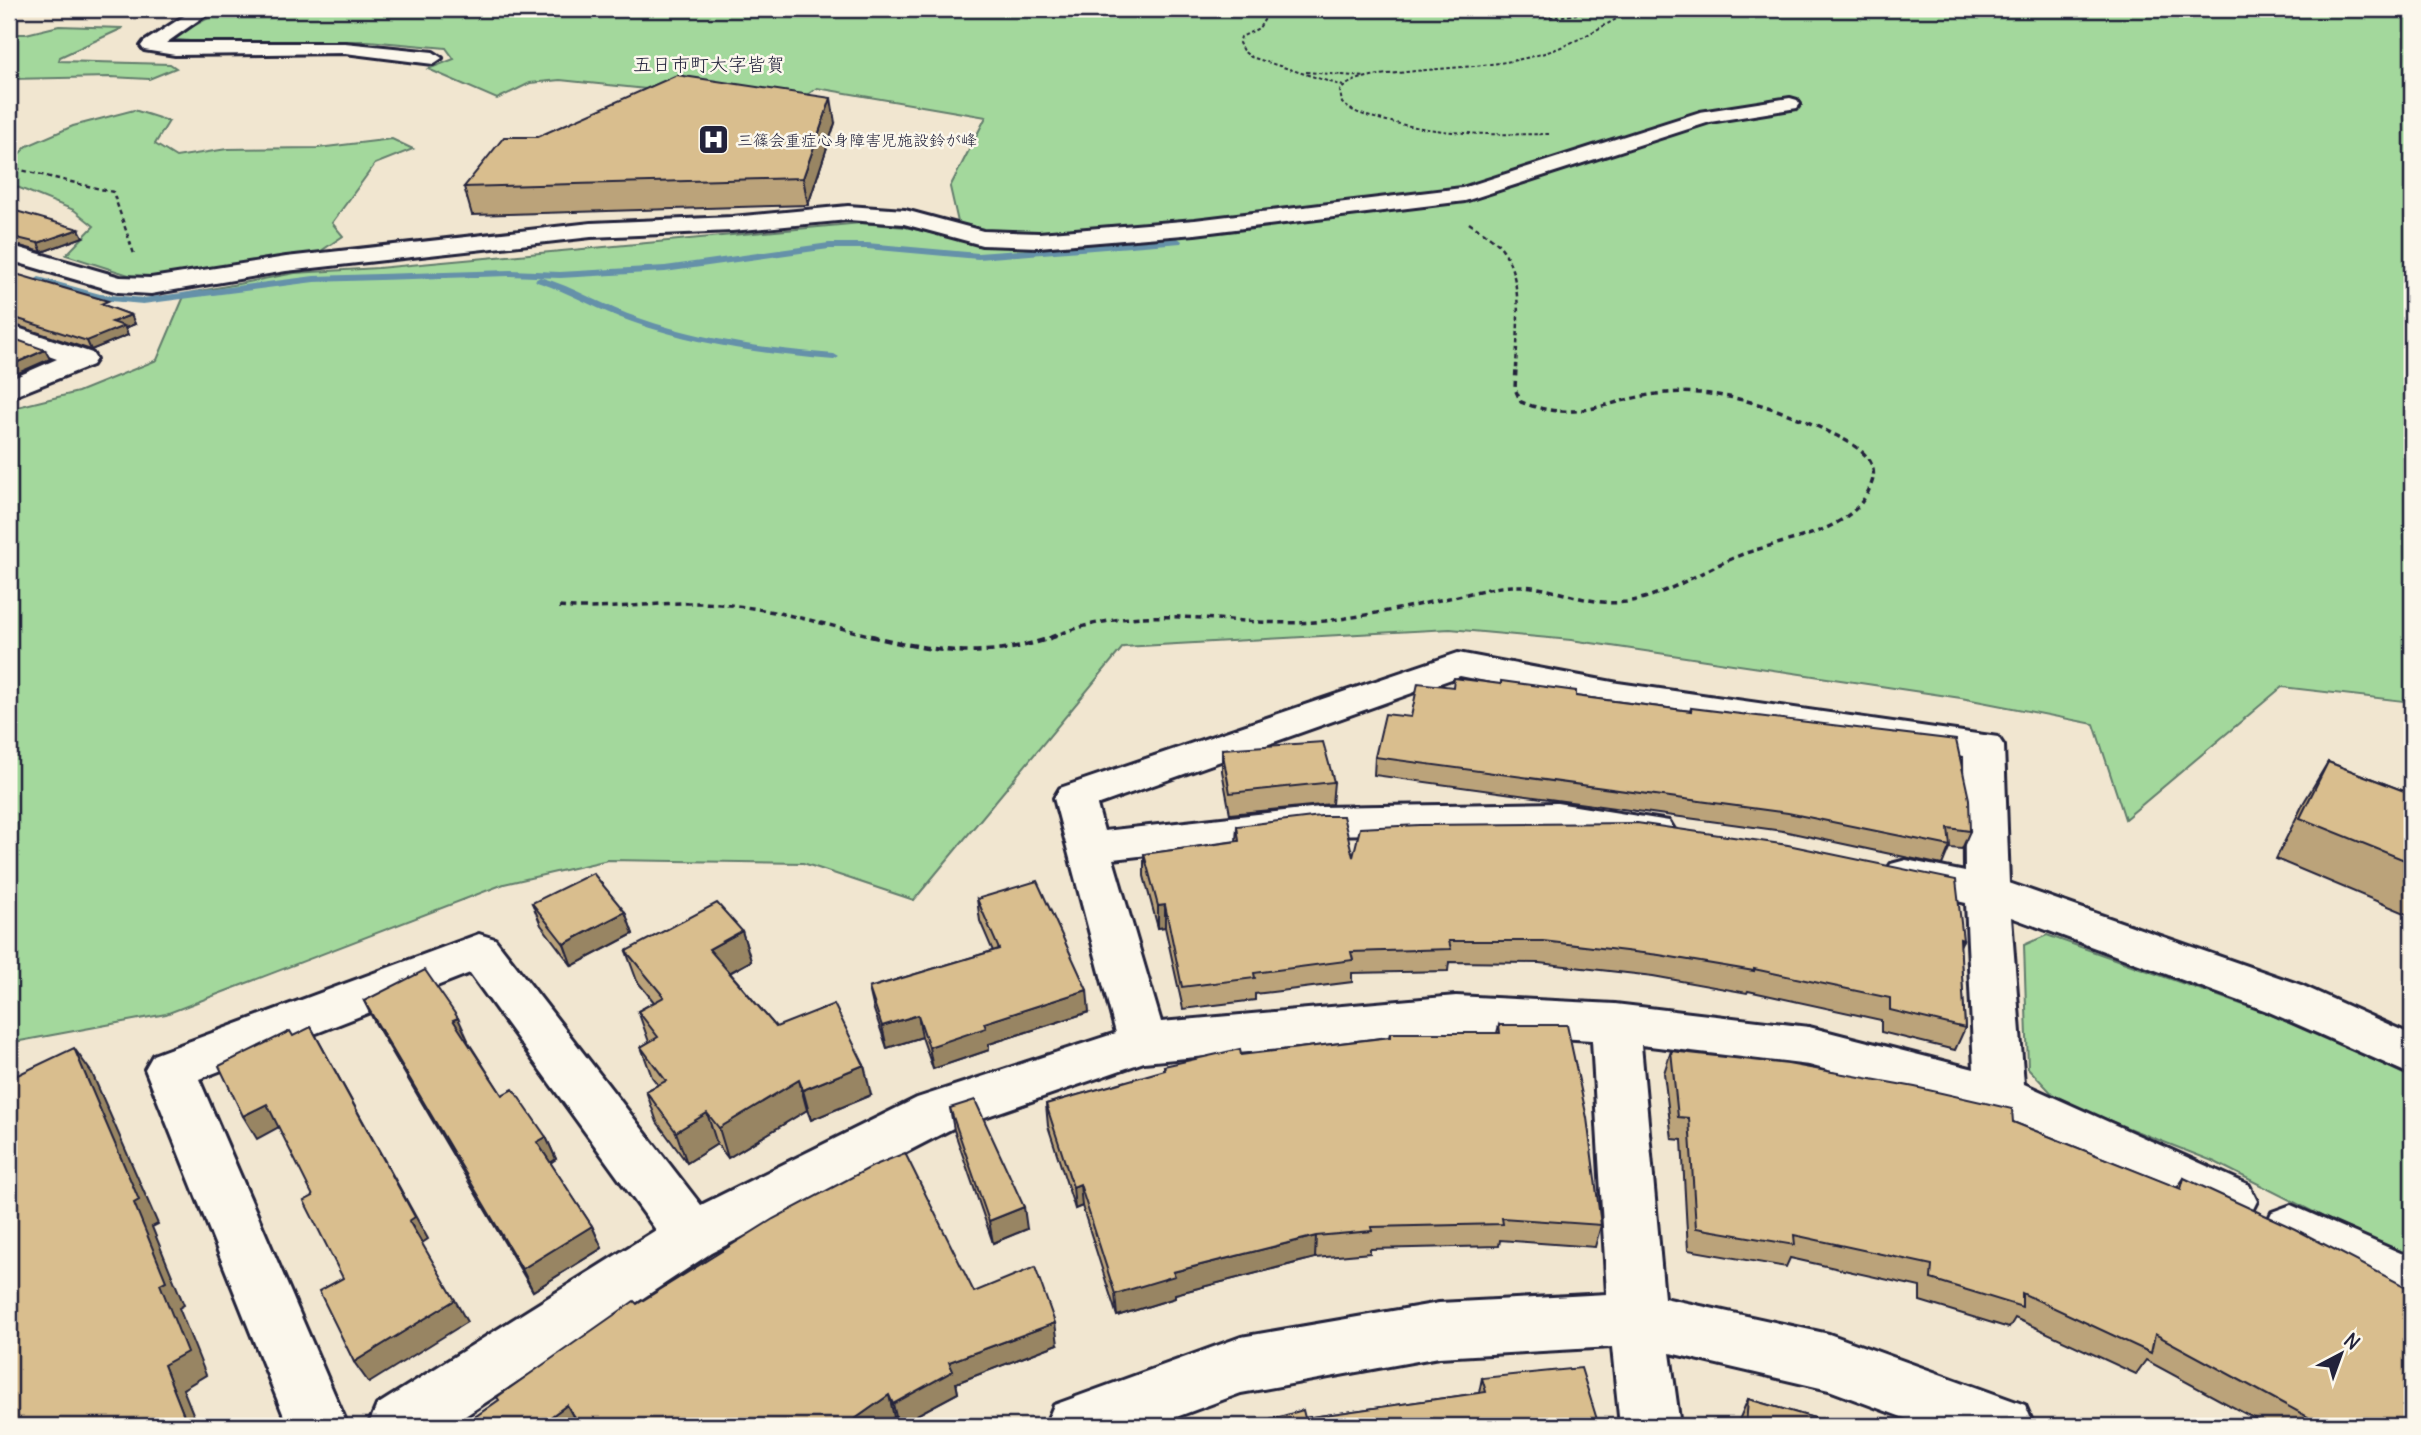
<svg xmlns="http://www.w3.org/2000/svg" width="2421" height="1435" font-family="Delius,'Klee One',sans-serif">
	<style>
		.green { fill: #a3d89c; stroke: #627d6c; stroke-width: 2 }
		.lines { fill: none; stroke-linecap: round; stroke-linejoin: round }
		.stream { fill: #6591a9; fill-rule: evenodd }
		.minor-casing { stroke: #22223b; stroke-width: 6 }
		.path-far3 { stroke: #22223b; stroke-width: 2; stroke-dasharray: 3.5 2.5; stroke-linecap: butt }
		.path-far2 { stroke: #22223b; stroke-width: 2.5; stroke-dasharray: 4.5 3.5; stroke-linecap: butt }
		.path-far1 { stroke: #22223b; stroke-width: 3.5; stroke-dasharray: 6 4.5; stroke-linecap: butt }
		.path { stroke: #22223b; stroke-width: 4.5; stroke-dasharray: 8 5; stroke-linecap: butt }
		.minor { fill: #fbf7ec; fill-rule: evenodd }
		.wall { fill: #bba37a; stroke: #22223b; stroke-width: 2 }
		.shaded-wall { fill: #988563; stroke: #22223b; stroke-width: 2 }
		.building { fill: #d9be8e; stroke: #22223b; stroke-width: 2 }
		.labels { text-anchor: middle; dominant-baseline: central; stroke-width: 5; stroke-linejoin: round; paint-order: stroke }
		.far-poi-label { font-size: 16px; fill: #22223b; stroke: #fbf7ec; text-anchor: start }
		.far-quarter-label { font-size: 19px; fill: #22223b; stroke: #fbf7ec }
	</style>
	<rect width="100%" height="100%" fill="#f1e6d0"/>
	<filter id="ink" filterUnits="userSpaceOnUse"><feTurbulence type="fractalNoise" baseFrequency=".0143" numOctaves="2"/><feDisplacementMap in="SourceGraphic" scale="14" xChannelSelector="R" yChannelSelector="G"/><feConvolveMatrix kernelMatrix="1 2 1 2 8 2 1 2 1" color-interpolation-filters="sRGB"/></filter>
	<g filter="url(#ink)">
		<g class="green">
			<polygon points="216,9 2412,9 2412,702 2282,687 2125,819 2094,724 1961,698 1571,640 1450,629 1123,647 914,900 803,863 608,860 504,884 166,1014 9,1043 9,409 78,392 157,360 185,294 295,273 378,268 861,223 905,227 962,240 950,187 986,117 817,88 804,97 704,95 560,80 530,83 497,99 428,69 454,59 446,48 368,41 200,42 169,39 214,15"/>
			<polygon points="59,26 123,28 60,57 59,61 170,64 176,68 149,79 111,77 9,79 9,34 26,34"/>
			<polygon points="134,110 169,121 155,144 176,157 227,149 318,148 392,139 413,149 375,164 332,223 343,236 315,255 180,278 135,277 66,255 94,226 74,210 12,185 9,164 27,146 73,126"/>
			<polygon points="2047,935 2305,1027 2412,1078 2412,1262 2215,1162 2059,1101 2028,1068 2024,945"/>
		</g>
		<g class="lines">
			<g class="stream">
				<polygon points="1178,238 1182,241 1181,243 978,259 867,249 829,249 665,272 560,278 510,276 314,282 143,304 99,300 34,280 39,277 100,294 143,298 314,276 510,270 560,272 665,266 829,243 867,243 978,253"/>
				<path d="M540 277C575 287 605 307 639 318 702 340 768 349 834 354L839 357 834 360C765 354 697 345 632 322 599 311 570 292 537 282L535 280Z"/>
			</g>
			<defs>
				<g id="minor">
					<polygon points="191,9 208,9 210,12 166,43 345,43 433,52 442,58 433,64 345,53 175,55 144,50 141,46 144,42 192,11"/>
					<polygon points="1790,98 1797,100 1800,104 1797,108 1710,122 1465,201 1195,234 1039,247 982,245 904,224 848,220 732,231 591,237 286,271 151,294 118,292 9,260 9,245 120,277 151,278 286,257 591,223 732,217 848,206 905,210 983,231 1039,233 1195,220 1462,188 1700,112"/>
					<polygon points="9,325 92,353 96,359 92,365 9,398 9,380 57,359 9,342"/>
					<path d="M1458 653 1618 683 1998 737 2004 746 2009 883 2301 985 2412 1035V1075L2267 1011 2011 917 2024 1084 2249 1185 2257 1201 2249 1217 2230 1224 1989 1113 1809 1065 1641 1045 1664 1298 1829 1334 2025 1405 2034 1426H1926L1829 1390 1670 1353 1680 1426H1620L1612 1347 1439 1357 1241 1393 1152 1426H1045L1054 1405 1241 1337 1439 1303 1607 1294 1592 1040 1456 1032 1144 1062 953 1128 711 1253 450 1426H368L377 1405 656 1230 470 973 199 1079 348 1426H288L145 1069 153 1055 479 934 495 939 701 1205 917 1098 1116 1033 1054 798 1060 788ZM1460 676 1618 707 1964 756 1965 872 1906 860 1891 864 1884 875 1891 886 1966 903 1974 1069 1809 1027 1615 1004 1456 996 1161 1022 1113 859 1320 835 1557 831 1654 845 1669 841 1675 831 1669 821 1557 803 1320 807 1104 831 1097 805Z"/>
					<polygon points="2291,1205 2412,1258 2412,1310 2272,1246 2264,1229 2272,1212"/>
				</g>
			</defs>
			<use href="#minor" class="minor-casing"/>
			<g class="path-far3">
				<polyline points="1271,9 1259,28 1241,37 1239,43 1243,51 1251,57 1343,86"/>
				<path d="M1503 9C1538 24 1570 15 1606 9"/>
				<polyline points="1306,72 1367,77"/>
				<path d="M1549 134C1491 135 1444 135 1387 121 1371 117 1354 114 1342 103L1340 91C1353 74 1387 75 1406 72 1451 67 1497 67 1541 54 1570 46 1597 29 1624 15L1628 11 1623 9"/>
			</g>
			<g class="path-far2">
				<polyline points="9,164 21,170 113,192 134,254"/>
				<path d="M1469 223C1480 231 1495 238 1503 250 1524 282 1517 332 1516 369"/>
			</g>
			<g class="path-far1">
				<path d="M559 607C606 611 652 602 698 603 759 604 818 623 877 637"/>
				<path d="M1051 637C1068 631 1085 625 1103 622 1176 607 1251 629 1325 621 1365 616 1405 608 1444 599 1466 595 1489 587 1512 586 1551 584 1586 607 1626 602 1666 596 1701 571 1738 556 1782 538 1855 536 1872 482 1880 458 1852 443 1833 434 1784 409 1721 388 1665 393 1608 398 1580 425 1521 402L1515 389 1516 367"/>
			</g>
			<path class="path" d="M870 636C939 653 988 660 1056 636"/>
			<use href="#minor" class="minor"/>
		</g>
		<g class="wall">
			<polygon points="835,123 808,205 472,215 464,187"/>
			<polygon points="9,209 83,237 42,252 9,243"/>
			<polygon points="9,272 131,315 135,324 125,328 128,335 91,350 9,323"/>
			<polygon points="1453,687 1576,696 1690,711 1691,708 1970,831 1962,849 1949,848 1942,865 1783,831 1374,775 1375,757 1411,717"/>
			<polygon points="1222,749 1334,782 1332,804 1230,814 1222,771"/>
			<polygon points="2328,762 2412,794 2412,916 2276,859 2304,802"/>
			<polygon points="1237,826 1353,857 1963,940 1960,946 1965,1028 1955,1050 1881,1032 1881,1020 1748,991 1747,993 1653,976 1539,963 1449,962 1448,971 1352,973 1352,982 1255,994 1255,1000 1183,1009 1165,927 1158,928 1144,876 1144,854 1236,841"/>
			<polygon points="977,899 1089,1012 989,1044 989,1050 933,1069 922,1037 887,1048 874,1010 869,988 993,951 980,921"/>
			<polygon points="532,903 625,912 633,934 572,966 541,925"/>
			<polygon points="742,931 751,961 730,973 776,1027 871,1095 811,1120 807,1110 728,1158 717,1144 687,1163 657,1122 646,1091 658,1085 652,1077 641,1047 649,1042 638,1011 654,1002 637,981 626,951"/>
			<polygon points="364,1001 468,1040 467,1040 502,1095 546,1137 556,1159 550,1163 592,1226 602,1248 533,1291 375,1023"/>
			<polygon points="1499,1025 1601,1225 1595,1247 1500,1240 1499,1246 1370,1249 1370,1253 1315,1258 1175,1294 1175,1298 1117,1316 1082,1206 1075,1209 1048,1126 1046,1104 1164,1071 1164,1066 1241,1055 1389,1037 1390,1033 1497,1033"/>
			<polygon points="1671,1051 2013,1122 2177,1188 2184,1178 2412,1426 2268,1426 2146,1360 2136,1374 2015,1318 2009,1328 1920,1301 1920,1287 1790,1258 1786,1267 1688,1250 1682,1140 1672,1139 1664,1073"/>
			<polygon points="950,1108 1027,1229 993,1243 954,1130"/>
			<polygon points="974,1292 1058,1344 956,1383 958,1393 898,1425 894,1417 881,1426 462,1426 637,1304"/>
			<polygon points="1482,1378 1599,1426 1305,1418 1479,1393"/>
			<polygon points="1748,1399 1842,1426 1738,1426 1739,1420"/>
		</g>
		<g class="shaded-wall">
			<polygon points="831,98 835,123 808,205 803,178"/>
			<polygon points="79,229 83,237 42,252 38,243"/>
			<polygon points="131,315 135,324 125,328 128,335 91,350 87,341 112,322"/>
			<polygon points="45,350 50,359 9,377 9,366"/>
			<polygon points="1165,905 1165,927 1158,928 1158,906"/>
			<polygon points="625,912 633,934 572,966 564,944"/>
			<polygon points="742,931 751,961 718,979 709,949"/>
			<polygon points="1087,990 1089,1012 989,1044 989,1050 933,1069 929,1047 984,1023"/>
			<polygon points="918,1015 922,1037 887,1048 882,1026"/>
			<polygon points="458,1018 468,1040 464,1042 453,1020"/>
			<polygon points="311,1027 428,1239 422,1243 409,1221"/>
			<polygon points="74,1048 92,1073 158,1224 152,1227 184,1305 179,1308 206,1375 183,1389 198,1426 188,1426 164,1365 160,1284"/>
			<polygon points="864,1065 871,1095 811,1120 803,1090"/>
			<polygon points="799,1080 807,1110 728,1158 719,1128"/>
			<polygon points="267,1104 281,1126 257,1139 243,1116"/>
			<polygon points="707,1113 717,1144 687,1163 676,1132"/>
			<polygon points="546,1137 556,1159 547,1165 537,1142"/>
			<polygon points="1080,1184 1082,1206 1075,1209 1073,1187"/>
			<polygon points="1024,1207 1027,1229 993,1243 989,1221"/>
			<polygon points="592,1226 602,1248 533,1291 522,1269"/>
			<polygon points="1316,1236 1315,1258 1175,1294 1175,1298 1117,1316 1115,1294 1173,1272"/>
			<polygon points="455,1300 467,1322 369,1383 354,1362"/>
			<polygon points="1055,1323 1058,1344 956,1383 958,1393 898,1425 893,1404 949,1362"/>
			<polygon points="889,1395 894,1417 881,1426 845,1426"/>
			<polygon points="567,1405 578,1426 538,1426"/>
		</g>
		<g class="building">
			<polygon points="677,75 831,98 803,178 464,187 504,137 537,137"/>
			<polygon points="9,209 79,229 38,243 9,236"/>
			<polygon points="9,272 108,301 101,304 131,315 112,322 124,326 87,341 9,316"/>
			<polygon points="9,337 45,350 9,366"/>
			<polygon points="1454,678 1501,684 1501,681 1576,691 1576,696 1691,711 1691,708 1956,740 1969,799 1970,831 1948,828 1950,846 1788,813 1375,757 1385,714 1411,717 1418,683 1453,687"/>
			<polygon points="1323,742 1334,782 1230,793 1222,749"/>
			<polygon points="2328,762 2412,794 2412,863 2300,818"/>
			<polygon points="1321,816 1343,816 1353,857 1360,828 1419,825 1637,823 1788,845 1956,880 1963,940 1960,939 1965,1028 1890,1010 1890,998 1754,969 1754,971 1659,955 1543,941 1449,941 1451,949 1351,952 1353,960 1254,973 1255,978 1182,987 1165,905 1158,906 1144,854 1239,841 1237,826"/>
			<polygon points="593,873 625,912 564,944 532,903"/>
			<polygon points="1037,881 1087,990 984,1023 986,1028 929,1047 918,1015 882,1026 869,988 999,949 977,899"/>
			<polygon points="717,903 742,931 709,949 776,1027 834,1004 864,1065 803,1090 799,1080 719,1128 707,1113 676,1132 646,1091 666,1081 641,1047 658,1037 638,1011 664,997 626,951"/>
			<polygon points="425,970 458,1018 453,1020 502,1095 513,1089 546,1137 537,1142 592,1226 522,1269 364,1001"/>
			<polygon points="1499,1025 1567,1025 1587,1118 1601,1225 1502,1218 1503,1224 1371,1227 1372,1231 1316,1236 1173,1272 1175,1276 1115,1294 1080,1184 1073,1187 1046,1104 1165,1070 1164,1066 1240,1049 1241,1055 1390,1037 1390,1033 1500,1033"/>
			<polygon points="311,1027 415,1217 409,1221 455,1300 354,1362 319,1291 343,1278 304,1201 313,1196 267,1104 243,1116 219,1066 290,1031 293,1036"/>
			<polygon points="74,1048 139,1200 134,1203 166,1281 160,1284 187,1352 164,1365 188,1426 9,1426 9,1079"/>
			<polygon points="1671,1051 1788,1064 1915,1087 2012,1109 2013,1122 2181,1189 2184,1178 2295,1229 2412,1290 2412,1426 2305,1426 2308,1417 2155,1334 2151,1353 2022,1293 2022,1307 1931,1279 1932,1265 1794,1235 1795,1245 1696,1228 1689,1118 1678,1117"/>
			<polygon points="975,1100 1024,1207 989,1221 950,1108"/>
			<polygon points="905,1153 974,1292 1035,1267 1055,1323 949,1362 953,1371 893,1404 889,1395 845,1426 581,1426 567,1405 538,1426 462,1426 499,1400 497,1397 634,1301 637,1304 773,1219 873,1166"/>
			<polygon points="1581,1368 1599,1426 1248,1426 1303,1410 1305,1418 1486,1392 1482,1378"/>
			<polygon points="1748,1399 1842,1426 1746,1426"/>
		</g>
	</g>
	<defs>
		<symbol id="hospital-square" viewBox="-11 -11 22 22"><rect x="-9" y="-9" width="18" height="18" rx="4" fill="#22223b" stroke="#fbf7ec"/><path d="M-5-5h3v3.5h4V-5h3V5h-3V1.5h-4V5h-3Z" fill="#fff"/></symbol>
	</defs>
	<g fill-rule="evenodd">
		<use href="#hospital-square" x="696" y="122" width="35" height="35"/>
	</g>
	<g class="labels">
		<g class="far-poi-label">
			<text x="737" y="140">三篠会重症心身障害児施設鈴が峰</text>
		</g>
		<g class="far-quarter-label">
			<text x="709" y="64">五日市町大字皆賀</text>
		</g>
	</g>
	<rect width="2421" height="1435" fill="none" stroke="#fbf7ec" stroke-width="35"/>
	<rect x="18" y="18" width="2386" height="1400" fill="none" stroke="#22223b" stroke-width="2.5" filter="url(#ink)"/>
	<g transform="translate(2341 1354) rotate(41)" stroke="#fbf7ec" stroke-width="5" paint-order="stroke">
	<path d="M0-5L12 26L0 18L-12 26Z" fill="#22223b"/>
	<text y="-10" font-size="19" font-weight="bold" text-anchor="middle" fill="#22223b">N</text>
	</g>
</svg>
